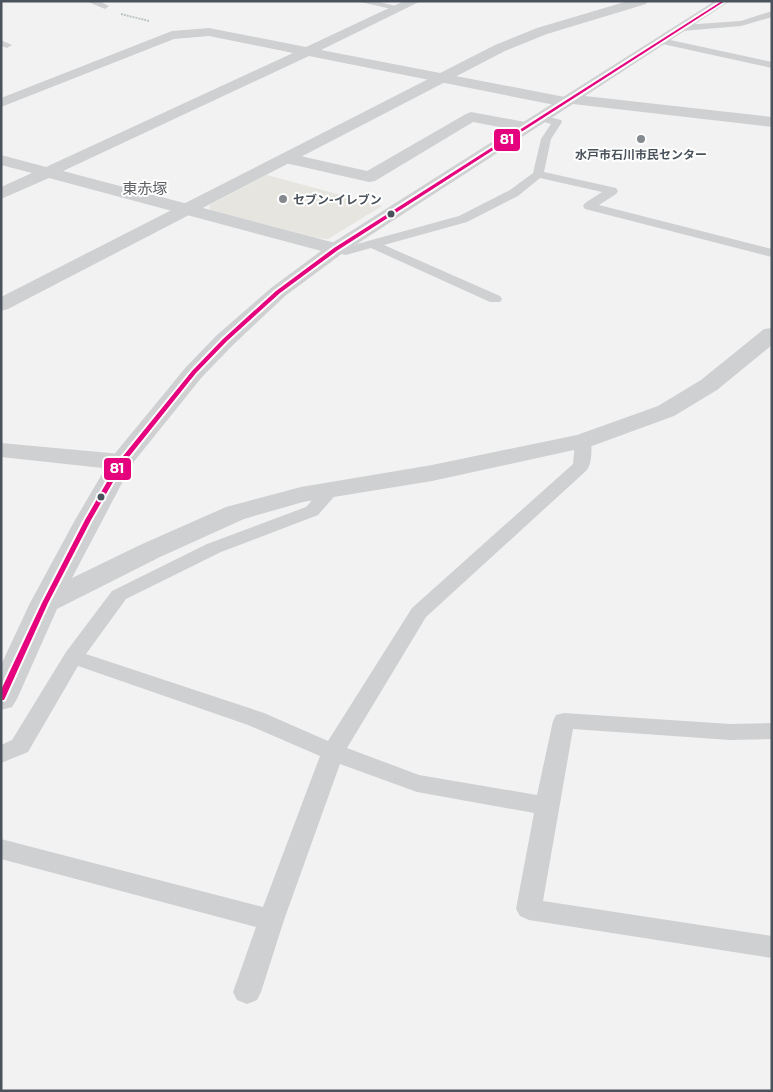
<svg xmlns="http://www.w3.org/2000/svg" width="773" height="1092" font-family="Montserrat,'Noto Sans JP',sans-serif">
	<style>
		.commercial { fill: #e6e5e0 }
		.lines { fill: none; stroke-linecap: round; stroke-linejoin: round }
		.path { stroke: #bcc6c3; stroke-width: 2; stroke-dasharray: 2 1; stroke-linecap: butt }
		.service { fill: #ced0d2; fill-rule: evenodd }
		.minor { fill: #ced0d2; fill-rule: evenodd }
		.tertiary { fill: #ced0d2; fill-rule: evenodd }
		.bus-1-casing { stroke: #fff; stroke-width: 4 }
		.bus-1 { fill: #e5007d; fill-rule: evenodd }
		.poi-dot { fill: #858a90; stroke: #fff; stroke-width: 2 }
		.bus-dot { fill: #4a525c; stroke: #fff; stroke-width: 2 }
		.labels { text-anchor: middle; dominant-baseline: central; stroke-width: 4; stroke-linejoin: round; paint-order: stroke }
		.far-poi-label { font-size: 12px; font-weight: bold; fill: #4a525c; stroke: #fff }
		.far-quarter-label { font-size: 15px; fill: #5e6065; stroke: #fff }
		.line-badge { stroke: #fff; stroke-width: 2 }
		.badge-label { font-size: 14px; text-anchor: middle; font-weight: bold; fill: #fff }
	</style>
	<rect width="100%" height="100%" fill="#f2f2f2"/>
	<polygon class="commercial" points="267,175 382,206 328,239 318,238 210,210 209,205"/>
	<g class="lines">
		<polyline class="path" points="121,14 149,21"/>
		<g class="service">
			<polygon points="86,1 99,1 109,6 105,9"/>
			<polygon points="356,1 376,1 404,8 400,11"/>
			<polygon points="772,11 772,17 741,26 682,31 678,28 682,25 741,21"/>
			<polygon points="661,38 772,62 772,68 658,43 656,41"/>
			<polygon points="1,40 12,45 7,48 1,46"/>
			<polygon points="541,115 561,120 562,122 551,139 544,172 616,188 618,191 616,194 599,205 772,249 772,257 585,209 583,206 585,203 602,192 540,178 518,196 467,222 384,245 500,296 502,299 500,302 490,302 371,248 346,255 331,252 329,249 331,246 346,247 459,216 510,190 533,173 541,139 551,124 537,120 536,118"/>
			<path d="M583 436 589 437C593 444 592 463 587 470L426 617 347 748 419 775 537 795 553 721 556 715 564 713 730 724 772 723V739L730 740 573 729 543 901 772 936V958L529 920 520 916 516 909 534 813 417 792 340 764 284 920 261 992 257 1000 247 1004 237 1000 233 992 256 927 1 859V839L263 907 320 756 248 725 78 666 28 752 1 763V745L12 740 66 652 112 591 207 544 306 507 325 486 331 485 337 486 340 490 318 515 221 552 126 599 86 654 264 713 328 741 412 608 573 464 575 441 577 437Z"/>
		</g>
		<g class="minor">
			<polygon points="404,1 421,1 321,50 565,97 570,99 573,102 570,105 565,107 309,56 63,171 343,245 346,249 343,253 336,255 329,253 49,178 1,199 1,187 32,173 1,165 1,155 46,167 293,53 209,36 174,39 1,107 1,98 172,31 209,28 306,47"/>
			<polygon points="471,112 525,122 531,124 533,127 531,130 525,132 473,122 375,181 369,182 281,162 279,158 281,154 287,153 367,171 466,114"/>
			<polygon points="1,443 121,454 130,457 134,462 130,467 121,470 1,457"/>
		</g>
		<g class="tertiary">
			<polygon points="628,1 648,1 646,4 547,34 505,51 8,309 1,311 1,297 495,45 537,28"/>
			<polygon points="715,1 730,1 585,96 772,117 772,127 573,104 343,253 285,296 233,345 202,377 132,464 72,578 140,545 226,507 301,487 432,465 577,435 658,406 701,380 764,329 772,328 772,345 717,390 674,416 592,446 432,481 303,502 244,519 160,557 57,609 17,699 12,707 1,710 1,665 30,603 75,520 112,457 186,367 217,335 271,288 329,245"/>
		</g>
		<defs>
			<polygon id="bus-1" points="722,1 725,1 338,250 280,293 227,341 196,373 124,463 91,520 48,603 5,698 4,700 1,700 1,690 42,603 85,520 119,461 192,371 223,339 276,291 334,248"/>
		</defs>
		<use href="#bus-1" class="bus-1-casing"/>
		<use href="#bus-1" class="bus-1"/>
	</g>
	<g class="poi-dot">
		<circle cx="641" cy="139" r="5"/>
		<circle cx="283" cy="199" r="5"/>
	</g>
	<g class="bus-dot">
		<circle cx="391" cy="214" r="4.5"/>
		<circle cx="101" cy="497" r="4.5"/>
	</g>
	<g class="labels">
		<g class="far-poi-label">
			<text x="641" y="154">水戸市石川市民センター</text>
			<text x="293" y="199" text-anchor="start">セブン-イレブン</text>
		</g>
		<g class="far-quarter-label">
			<text x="145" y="188">東赤塚</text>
		</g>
	</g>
	<g class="line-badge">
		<rect x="493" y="128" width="28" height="24" rx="5" fill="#e5007d"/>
		<rect x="103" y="457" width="29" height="24" rx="5" fill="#e5007d"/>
	</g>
	<g class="badge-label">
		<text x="507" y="144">81</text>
		<text x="117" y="473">81</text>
	</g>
	<rect width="773" height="1092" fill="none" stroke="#4a525c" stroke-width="5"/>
</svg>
